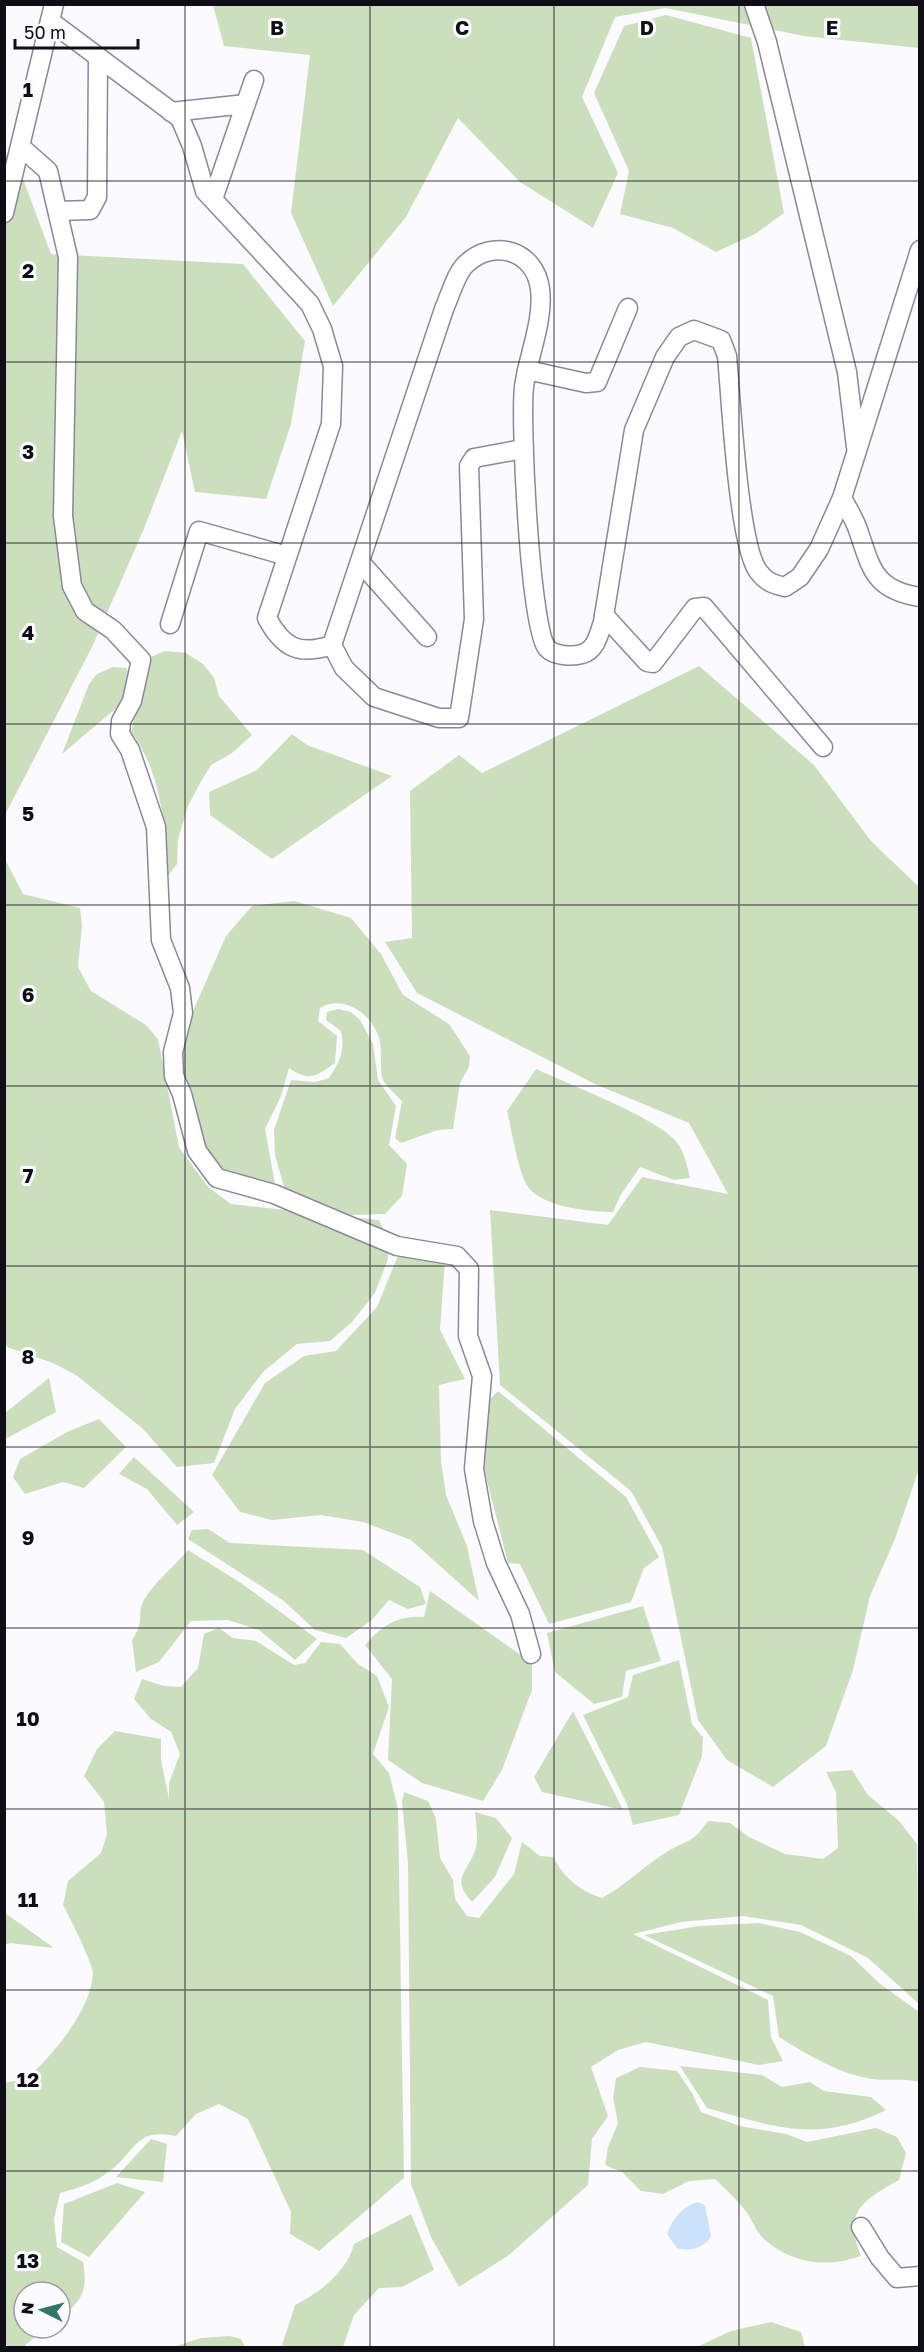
<svg xmlns="http://www.w3.org/2000/svg" width="924" height="2352" font-family="'Golos Text',sans-serif">
	<style>
		.green { fill: #ccdfbd }
		.water { fill: #cae2fa }
		.lines { fill: none; stroke-linecap: round; stroke-linejoin: round }
		.street-casing { stroke: #8b879c; stroke-width: 21 }
		.street { stroke: #fff; stroke-width: 18 }
		.grid { fill: none; stroke: #0f0d15; stroke-width: 1.5; stroke-opacity: 0.55 }
		.grid-label { font-size: 20px; text-anchor: middle; font-weight: bold; fill: #0f0d15; stroke: #fbfafe; stroke-width: 6; stroke-linejoin: round; paint-order: stroke }
	</style>
	<rect width="100%" height="100%" fill="#fbfafe"/>
	<g class="green">
		<polygon points="213,5 919,5 919,48 804,36 666,8 615,17 582,97 618,173 593,228 520,182 458,118 406,217 333,306 291,213 310,55 224,46"/>
		<polygon points="666,15 751,38 784,213 755,234 716,252 673,228 620,214 629,171 594,93 624,26"/>
		<polygon points="13,152 51,254 243,264 305,341 291,424 266,499 195,492 182,431 143,531 93,645 5,815 4,155"/>
		<path d="M165 651 186 653 203 664 214 678 219 696 252 735 232 753 211 765 200 783 188 806 178 839 177 864 167 877C166 829 161 770 131 732L148 658Z"/>
		<polygon points="699,666 814,765 871,841 919,887 919,1469 895,1539 870,1596 853,1670 826,1746 773,1787 727,1760 698,1720 662,1547 631,1491 500,1385 490,1210 608,1225 642,1177 728,1194 689,1123 595,1084 417,993 385,942 412,938 410,791 459,755 482,773"/>
		<polygon points="113,667 127,668 130,683 121,704 62,754 89,684 97,674"/>
		<polygon points="292,734 307,745 392,776 272,859 210,815 209,792 257,770"/>
		<polygon points="6,861 23,894 80,908 82,926 78,967 91,991 146,1025 158,1039 179,1147 208,1187 231,1204 379,1220 388,1239 388,1259 375,1293 352,1322 330,1341 297,1344 263,1372 235,1409 214,1463 177,1467 142,1428 76,1375 53,1363 7,1347 5,1341"/>
		<path d="M294 901 351 918 381 954 403 995 449 1024 470 1056 469 1067 460 1083 453 1129 438 1130 401 1143 395 1138 402 1101C396 1095 387 1087 383 1080 379 1072 383 1049 379 1038 372 1014 343 994 320 1008L318 1021 337 1036 335 1063C315 1077 310 1082 289 1068L281 1096 265 1129 275 1184 223 1175 198 1136 180 1066 189 1020 226 936 252 906Z"/>
		<path d="M338 1009 351 1012 360 1020 373 1044 378 1080 396 1106 389 1145 407 1164 402 1196 385 1214 351 1215 284 1187 275 1155 274 1130 291 1080 315 1082 329 1078C340 1061 345 1051 341 1031L326 1020 327 1012Z"/>
		<path d="M536 1069C570 1085 650 1115 674 1139 684 1149 687 1165 690 1178L674 1180 640 1167 620 1196 613 1212C591 1212 538 1207 526 1184 517 1165 512 1133 507 1111Z"/>
		<polygon points="399,1253 445,1261 440,1330 465,1379 439,1385 441,1461 446,1495 467,1546 479,1601 411,1540 363,1522 321,1515 272,1520 240,1512 212,1475 265,1383 304,1356 336,1351 377,1307"/>
		<polygon points="49,1378 56,1412 5,1439 5,1413"/>
		<polygon points="498,1391 626,1497 659,1557 644,1568 631,1602 549,1624 520,1564 508,1563 484,1469 490,1399"/>
		<polygon points="99,1419 126,1447 84,1488 63,1482 25,1494 13,1477 20,1459 69,1431"/>
		<polygon points="134,1457 194,1512 177,1525 147,1489 119,1474"/>
		<polygon points="208,1529 230,1543 363,1550 420,1587 426,1604 408,1609 389,1600 372,1620 346,1638 315,1630 284,1601 188,1539 192,1530"/>
		<path d="M188 1550 241 1583 317 1639 295 1660 259 1630 228 1620 191 1621 159 1662 136 1672 132 1640C146 1620 136 1614 144 1600 155 1581 174 1567 188 1550Z"/>
		<path d="M430 1591 532 1663V1690L502 1770 483 1801 422 1783 388 1760 392 1679 365 1645C381 1626 398 1615 424 1617Z"/>
		<polygon points="643,1606 661,1661 626,1671 622,1697 594,1704 555,1672 547,1633"/>
		<path d="M219 1628 233 1638 256 1641 294 1665 305 1663 321 1642 340 1644 358 1664 377 1676 389 1707 373 1754 389 1773 398 1809 404 2178 319 2251 290 2234 291 2212 248 2119 219 2104 196 2114 176 2136C135 2128 138 2149 111 2170 95 2183 79 2188 60 2193L54 2219 57 2247 83 2262C88 2290 83 2300 60 2318V2292H24V2328H47L25 2345 26 2347H5V2083C11 2081 21 2081 27 2077 53 2057 92 2007 93 1973 93 1964 69 1916 63 1905L68 1881 101 1853 107 1834 104 1802 84 1776 97 1749 115 1731 161 1739V1760L169 1799V1783L180 1754 171 1732 151 1719 134 1699 142 1679 164 1686 181 1687 198 1668 204 1634Z"/>
		<polygon points="679,1660 692,1724 703,1738 702,1756 679,1815 633,1825 627,1804 583,1715 628,1697 633,1675"/>
		<polygon points="573,1711 623,1810 542,1792 534,1777"/>
		<path d="M852 1770 868 1795 899 1821 917 1844 919 2004 868 1958 801 1925 743 1916 681 1922 633 1934 768 2000 771 2037 783 2061 759 2065 646 2042 618 2050 591 2067 608 2116 592 2139 588 2185 509 2255 459 2287 431 2237 411 2184 408 1863 402 1802 404 1792 428 1801 436 1819 440 1858 453 1880 455 1899 467 1916 479 1918 514 1874 522 1842 540 1856 553 1857C565 1879 579 1890 602 1898 626 1885 645 1865 668 1851 689 1839 693 1843 708 1821L730 1823 749 1837 785 1854 823 1859 838 1848 836 1792 826 1772Z"/>
		<path d="M475 1812 496 1818 512 1838 495 1877 472 1902C451 1879 466 1874 475 1851 479 1841 476 1824 475 1812Z"/>
		<polygon points="5,1913 54,1948 10,1943 5,1945"/>
		<path d="M759 1923 800 1932 851 1956 879 1983 919 2012V2082C905 2078 888 2081 873 2079 841 2075 806 2054 779 2037L773 1996 644 1935 700 1926Z"/>
		<path d="M680 2066 762 2075 782 2087 810 2082 824 2091 871 2097 886 2110C817 2144 776 2127 707 2108Z"/>
		<path d="M640 2067 677 2071 692 2093 701 2112 740 2126 786 2134 807 2142 876 2128 897 2137 906 2153 899 2180C863 2201 843 2210 861 2256 827 2268 793 2264 765 2240 757 2234 753 2221 747 2213 738 2200 726 2190 715 2179L689 2181 663 2194 641 2191 622 2172 605 2165 608 2147 618 2123 613 2098 616 2078Z"/>
		<polygon points="151,2139 167,2144 163,2182 116,2177"/>
		<polygon points="117,2183 145,2192 89,2257 61,2242 64,2204"/>
		<path d="M411 2214 434 2270 402 2287 379 2288 354 2315 343 2347 285 2348 282 2345 295 2305C319 2293 347 2272 354 2244Z"/>
		<polygon points="771,2322 801,2332 805,2347 697,2347 731,2331"/>
		<polygon points="230,2336 241,2339 245,2347 173,2347 201,2338"/>
	</g>
	<path class="water" d="M697 2202 705 2205 711 2236C704 2248 690 2252 677 2248L667 2234C672 2219 682 2207 697 2202Z"/>
	<g class="lines">
		<defs>
			<g id="street">
				<polyline points="754,4 767,42 847,372 856,447"/>
				<path d="M50 21 180 118 192 146 205 191 310 304 322 329 333 366 331 424 267 618C283 648 299 656 332 645L444 309C450 296 456 273 466 264 493 238 535 250 540 289 544 321 528 356 524 387 520 421 530 629 547 648 554 656 573 657 582 654 596 650 599 634 603 622L634 430 665 357 679 337 694 330 721 340 727 356C731 398 738 543 758 571 766 582 773 584 785 587L800 577 819 549 842 498 920 250"/>
				<polyline points="171,112 246,104"/>
				<polyline points="21,147 48,171 68,257 63,516 72,586 85,611 113,630 141,660 132,701 121,721 120,734 130,750 156,827 161,940 180,988 183,1013 173,1052 174,1076 182,1094 197,1151 217,1178 274,1194 397,1246 457,1256 469,1269 468,1336 482,1376 474,1469 483,1521 496,1563 520,1614 531,1654"/>
				<polyline points="213,199 254,80"/>
				<polyline points="58,211 90,210 97,197 98,57"/>
				<polyline points="4,213 54,4"/>
				<polyline points="527,370 586,383 597,382 628,308"/>
				<path d="M842 498C847 507 853 517 857 527 871 566 872 590 920 597"/>
				<polyline points="361,563 427,637"/>
				<polyline points="604,615 647,662 653,663 695,608 704,607 823,747"/>
				<polyline points="170,624 199,531 287,556"/>
				<polyline points="332,645 344,668 374,697 439,718 459,718 474,619 469,466 474,458 523,449"/>
				<polyline points="861,2227 880,2258 897,2278 920,2276"/>
			</g>
		</defs>
		<use href="#street" class="street-casing"/>
		<use href="#street" class="street"/>
	</g>
	<path class="grid" d="M185 4V2348M370 4V2348M554 4V2348M739 4V2348M4 181H920M4 362H920M4 543H920M4 724H920M4 905H920M4 1086H920M4 1266H920M4 1447H920M4 1628H920M4 1809H920M4 1990H920M4 2171H920"/>
	<g class="grid-label">
		<text x="277" y="35">B</text>
		<text x="462" y="35">C</text>
		<text x="647" y="35">D</text>
		<text x="832" y="35">E</text>
		<text x="28" y="97">1</text>
		<text x="28" y="278">2</text>
		<text x="28" y="459">3</text>
		<text x="28" y="640">4</text>
		<text x="28" y="821">5</text>
		<text x="28" y="1002">6</text>
		<text x="28" y="1183">7</text>
		<text x="28" y="1364">8</text>
		<text x="28" y="1545">9</text>
		<text x="28" y="1726">10</text>
		<text x="28" y="1907">11</text>
		<text x="28" y="2087">12</text>
		<text x="28" y="2268">13</text>
	</g>
	<rect width="924" height="2352" fill="none" stroke="#0f0d15" stroke-width="12"/>
	<g transform="translate(42 2310) rotate(276)"><circle r="28" fill="#fbfafe" stroke="#9d9ba1" stroke-width="1.5"/>
	<path d="M0-4.5L10 22L0 15L-10 22Z" fill="#2f756a"/>
	<text y="-9" font-size="16" font-weight="bold" text-anchor="middle" fill="#0f0d15">N</text>
	</g>
	<path d="M15 39v9h123v-9" fill="none" stroke="#0f0d15" stroke-width="3"/>
	<text x="24" y="39" font-size="18" fill="#0f0d15" stroke="#fbfafe" stroke-width="4.5" paint-order="stroke">50 m</text>
</svg>
